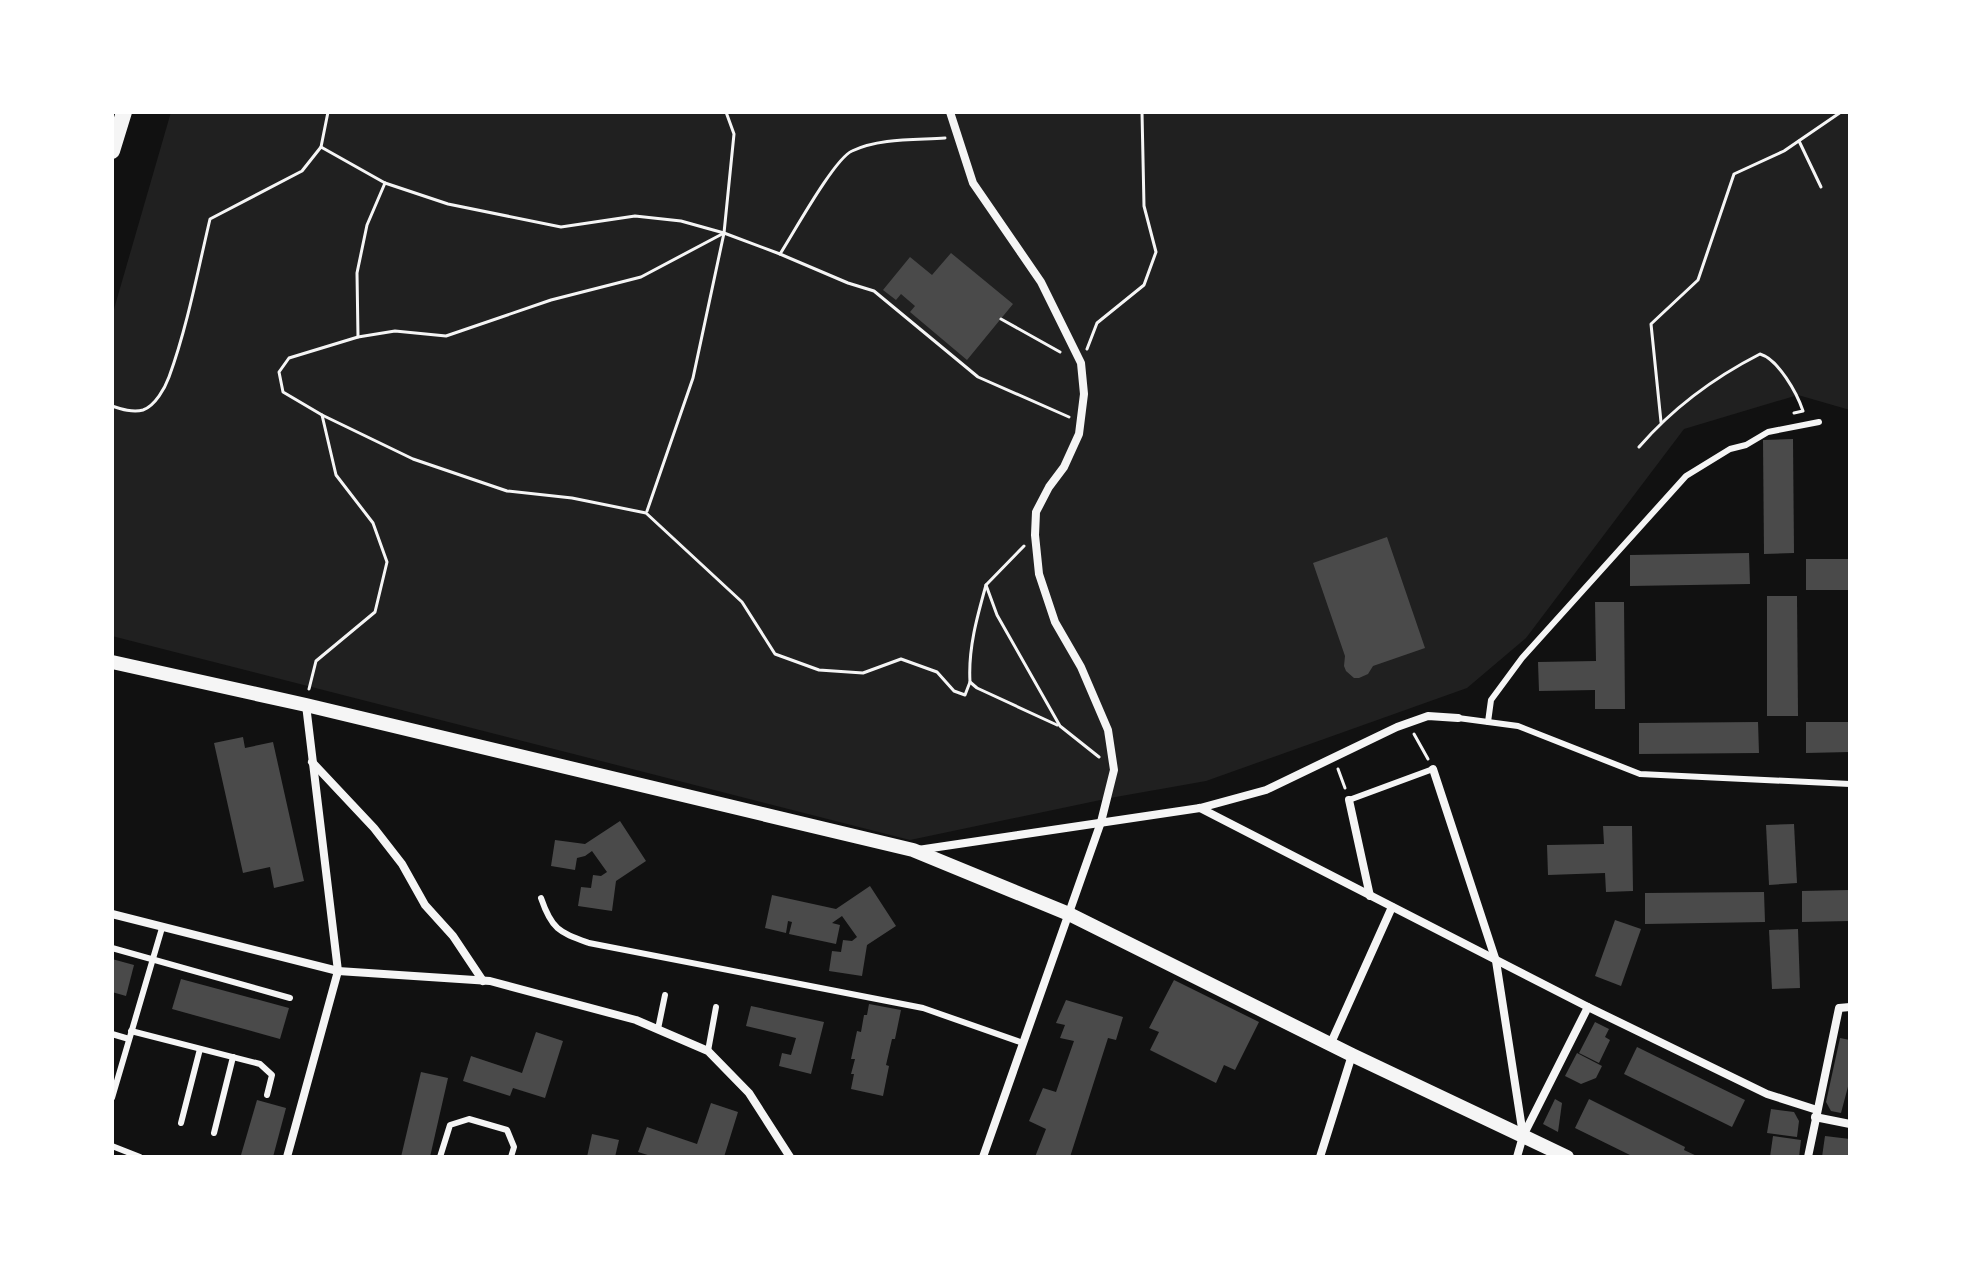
<svg xmlns="http://www.w3.org/2000/svg" width="1962" height="1269" font-family="'Noto Sans',sans-serif">
	<style>
		.green { fill: #202020 }
		.building { fill: #4a4a4a }
		.lines { fill: none; stroke-linecap: round; stroke-linejoin: round }
		.path { stroke: #f5f5f5; stroke-width: 3 }
		.service { stroke: #f5f5f5; stroke-width: 6 }
		.minor { stroke: #f5f5f5; stroke-width: 8 }
		.tertiary { stroke: #f5f5f5; stroke-width: 14 }
		.secondary { stroke: #f5f5f5; stroke-width: 16 }
	</style>
	<rect width="100%" height="100%" fill="#111"/>
	<polygon class="green" points="171,112 1850,112 1850,410 1798,395 1684,429 1526,638 1467,688 1206,781 1110,798 910,840 112,636 112,316"/>
	<g class="building">
		<polygon points="951,253 1013,304 967,360 910,312 915,306 901,294 896,300 883,290 910,257 932,275"/>
		<polygon points="1793,439 1794,553 1764,554 1763,440"/>
		<polygon points="1387,537 1425,648 1373,666 1368,674 1359,678 1354,678 1346,671 1344,666 1345,656 1313,563"/>
		<polygon points="1749,553 1750,584 1630,586 1630,555"/>
		<rect x="1806" y="559" width="44" height="31"/>
		<polygon points="1767,596 1797,596 1798,716 1767,716"/>
		<polygon points="1595,602 1624,602 1625,709 1595,709 1595,690 1539,691 1538,662 1596,661"/>
		<polygon points="1758,722 1759,753 1639,754 1639,723"/>
		<polygon points="1806,722 1850,722 1850,752 1806,753"/>
		<polygon points="243,737 245,748 273,742 304,881 274,888 270,867 243,873 214,743"/>
		<polygon points="620,821 646,861 616,881 612,911 578,906 581,887 591,888 593,875 601,876 607,872 592,851 585,856 577,858 575,870 551,866 555,840 585,844"/>
		<polygon points="1794,824 1797,883 1769,885 1766,825"/>
		<polygon points="1603,826 1632,826 1633,891 1606,892 1605,873 1548,875 1547,845 1604,844"/>
		<polygon points="870,886 896,926 867,945 862,976 829,971 832,951 841,952 843,940 852,941 857,937 842,916 832,923 840,925 836,944 789,934 792,922 788,921 786,933 765,928 772,895 836,909"/>
		<polygon points="1850,890 1850,921 1802,922 1802,891"/>
		<polygon points="1764,892 1765,922 1645,924 1645,893"/>
		<polygon points="1615,920 1641,929 1621,986 1595,976"/>
		<polygon points="1798,929 1800,988 1772,989 1769,930"/>
		<polygon points="112,959 134,965 126,996 112,992"/>
		<polygon points="181,979 289,1008 280,1039 172,1009"/>
		<polygon points="1174,980 1259,1022 1235,1070 1224,1065 1216,1083 1150,1050 1159,1032 1149,1028"/>
		<polygon points="1066,1000 1123,1017 1116,1040 1108,1038 1070,1157 1035,1157 1046,1129 1029,1121 1043,1088 1056,1092 1074,1041 1060,1038 1065,1025 1056,1023"/>
		<polygon points="869,1004 901,1010 895,1039 892,1039 886,1065 889,1066 883,1096 851,1089 854,1074 851,1074 855,1059 851,1059 857,1031 861,1032 864,1015 867,1015"/>
		<polygon points="751,1006 824,1022 811,1074 779,1066 782,1053 791,1055 796,1038 746,1026"/>
		<polygon points="1595,1022 1609,1029 1605,1037 1610,1040 1599,1063 1579,1053"/>
		<polygon points="536,1032 563,1041 545,1098 513,1088 510,1096 463,1081 471,1056 522,1073"/>
		<polygon points="1840,1038 1850,1040 1850,1079 1841,1113 1831,1111 1826,1102"/>
		<polygon points="1637,1047 1745,1100 1732,1127 1624,1074"/>
		<polygon points="1577,1053 1602,1066 1596,1078 1581,1084 1565,1076"/>
		<polygon points="421,1072 448,1078 430,1157 401,1157"/>
		<polygon points="1555,1099 1562,1103 1558,1132 1543,1124"/>
		<polygon points="1589,1099 1685,1147 1684,1150 1699,1157 1634,1157 1575,1128"/>
		<polygon points="257,1100 286,1108 273,1157 241,1155"/>
		<polygon points="711,1103 738,1112 724,1157 654,1157 638,1152 647,1127 697,1144"/>
		<polygon points="1771,1109 1794,1112 1799,1121 1797,1137 1767,1133"/>
		<polygon points="592,1134 619,1140 615,1157 587,1157"/>
		<polygon points="1773,1136 1801,1140 1799,1157 1770,1157"/>
		<polygon points="1825,1136 1850,1139 1848,1157 1822,1157"/>
	</g>
	<g class="lines">
		<g class="path">
			<polyline points="1799,141 1821,187"/>
			<path d="M321 147 385 183 448 204 561 227 635 216 681 221 724 233 780 254C793 234 834 159 852 151 879 138 915 140 945 138"/>
			<polyline points="724,233 641,277 551,300 446,336 395,331 358,337 289,358 279,372 283,392 322,415 413,459 507,491 572,498 646,513 742,602 775,654 819,670 863,673 901,659 937,672 954,691 965,695 970,682"/>
			<polyline points="780,254 848,283 874,291 978,377 1069,417"/>
			<polyline points="1001,319 1060,352"/>
			<polyline points="358,337 357,273 367,225 385,183"/>
			<polyline points="1087,349 1097,323 1144,285 1156,252 1144,206 1142,112"/>
			<path d="M112 406C121 409 133 413 143 410 155 406 165 388 169 377 187 328 198 270 210 219L302 171 321 147 328 112"/>
			<polyline points="1661,422 1651,324 1698,280 1734,174 1784,151 1841,112"/>
			<path d="M1639 447C1672 409 1715 377 1760 354 1778 359 1797 393 1803 411L1794 413"/>
			<polyline points="647,511 693,378 724,233 734,134 726,112"/>
			<polyline points="1024,546 986,585 997,615 1060,726 1099,757"/>
			<path d="M986 585C977 617 968 649 970 682L977 688 1057 725"/>
			<polyline points="309,689 316,661 375,612 387,562 373,523 336,475 322,415"/>
			<polyline points="1414,734 1428,759"/>
			<polyline points="1338,769 1345,788"/>
		</g>
		<g class="service">
			<polyline points="1458,718 1518,726 1640,774 1850,784"/>
			<polyline points="1488,722 1491,700 1522,658 1686,476 1730,449 1746,445 1768,432 1819,422"/>
			<polyline points="1349,800 1433,769"/>
			<path d="M541 898C552 930 559 932 589 943L923 1008 1023 1043"/>
			<polyline points="112,948 290,998"/>
			<polyline points="658,1029 665,995"/>
			<polyline points="131,1031 260,1064 272,1075 267,1095"/>
			<polyline points="112,1034 129,1039"/>
			<polyline points="708,1051 716,1007"/>
			<polyline points="112,1098 162,928"/>
			<polyline points="181,1123 200,1049"/>
			<polyline points="214,1133 233,1057"/>
			<polyline points="112,1146 140,1157"/>
			<polyline points="440,1157 450,1125 469,1119 507,1130 514,1147 511,1157"/>
		</g>
		<g class="minor">
			<polyline points="950,112 973,183 1041,282 1081,363 1084,394 1079,434 1064,467 1049,487 1036,512 1035,535 1039,574 1055,622 1081,667 1108,730 1114,770 1101,822 983,1157"/>
			<polyline points="312,762 374,828 402,864 425,905 453,936 483,981"/>
			<polyline points="1433,769 1496,961 1523,1135"/>
			<polyline points="1349,800 1370,896"/>
			<polyline points="1200,808 1588,1007 1767,1094 1817,1110"/>
			<polyline points="918,850 1200,808 1266,790 1397,727 1428,716 1458,718"/>
			<polyline points="112,914 338,971 490,981 636,1020 708,1051 749,1093 790,1157"/>
			<polyline points="1330,1045 1392,907"/>
			<polyline points="1815,1117 1850,1124"/>
			<polyline points="287,1157 338,971 306,705"/>
			<polyline points="1320,1157 1352,1055"/>
			<polyline points="1517,1157 1523,1136 1588,1007"/>
			<polyline points="1808,1157 1839,1008 1850,1007"/>
		</g>
		<polyline class="tertiary" points="112,662 306,705 913,850 1069,914 1352,1055 1567,1157"/>
		<polyline class="secondary" points="112,151 124,112"/>
	</g>
	<rect width="1962" height="1269" fill="none" stroke="#ffffff" stroke-width="228"/>
</svg>
